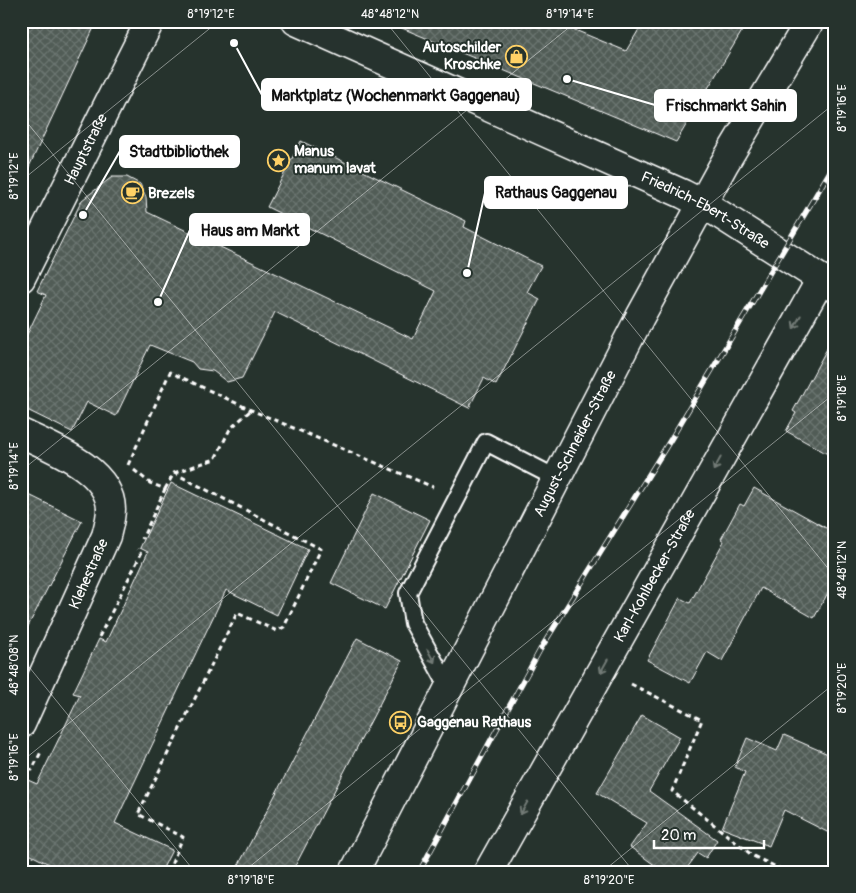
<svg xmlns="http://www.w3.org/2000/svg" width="856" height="893" font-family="Pangolin,sans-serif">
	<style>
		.building { fill: url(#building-cross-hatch); stroke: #fff }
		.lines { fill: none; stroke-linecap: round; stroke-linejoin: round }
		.lane-casing { stroke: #fff; stroke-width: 20 }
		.street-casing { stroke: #fff; stroke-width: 31 }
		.secondary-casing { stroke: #fff; stroke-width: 31 }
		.path { stroke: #fff; stroke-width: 3; stroke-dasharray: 5 4; stroke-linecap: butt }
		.lane { stroke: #26332d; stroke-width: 16 }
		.street { stroke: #26332d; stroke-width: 28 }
		.secondary { stroke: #26332d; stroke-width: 28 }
		.rail-casing { stroke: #fff; stroke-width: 5.5 }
		.rail { stroke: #26332d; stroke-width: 4; stroke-dasharray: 11; stroke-linecap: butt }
		.oneway { stroke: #727a76 }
		.ticks { fill: none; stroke: #fff; stroke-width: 1; stroke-opacity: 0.45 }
		.labels { text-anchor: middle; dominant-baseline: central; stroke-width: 4; stroke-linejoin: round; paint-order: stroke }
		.poi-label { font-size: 15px; font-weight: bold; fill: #fff; stroke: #26332d; text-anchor: start }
		.street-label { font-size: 15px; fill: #fff; stroke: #26332d }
		.leader { fill: none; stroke: #fff; stroke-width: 2 }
		.callout-dot { fill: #fff; stroke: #26332d; stroke-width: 2 }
		.callout { fill: #fff; stroke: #fff; stroke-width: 2 }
		.callout-label { font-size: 16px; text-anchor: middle; font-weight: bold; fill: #111 }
		.neatline { fill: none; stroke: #fff; stroke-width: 2 }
		.ticks-label { font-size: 12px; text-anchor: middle; fill: #fff }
	</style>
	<defs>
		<pattern id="building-cross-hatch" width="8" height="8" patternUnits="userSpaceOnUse" patternTransform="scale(1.25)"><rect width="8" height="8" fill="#515c57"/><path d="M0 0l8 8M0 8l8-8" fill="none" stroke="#6b7470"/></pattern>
	</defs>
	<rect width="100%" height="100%" fill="#26332d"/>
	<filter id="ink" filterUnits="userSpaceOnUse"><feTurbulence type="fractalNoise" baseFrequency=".02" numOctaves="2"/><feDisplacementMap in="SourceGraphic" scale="10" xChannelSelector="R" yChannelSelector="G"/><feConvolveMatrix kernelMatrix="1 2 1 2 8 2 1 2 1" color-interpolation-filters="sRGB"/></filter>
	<g filter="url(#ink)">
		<g class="building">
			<polygon points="21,21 97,21 21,184"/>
			<polygon points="385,21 553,21 626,51 644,21 748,21 676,142"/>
			<polygon points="301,141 466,221 464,227 541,266 527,292 540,299 496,385 484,378 469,408 275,312 242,378 227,382 213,371 198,369 192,362 150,345 116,416 87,402 72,432 21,407 21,347 46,295 37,291 82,200 112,177 127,177 140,184 146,197 147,212 413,339 436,291 267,207"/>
			<polygon points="835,334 835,458 786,431 796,413 793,411"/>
			<polygon points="171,483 308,549 277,615 226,590 115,823 172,850 161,872 65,872 21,850 21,777 37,784 80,695 73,693 99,639 106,642 148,552 140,548"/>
			<polygon points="754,488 835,533 835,580 814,618 761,588 722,661 707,652 690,683 647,660 680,598 690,603 724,541 721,539 740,504 744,506"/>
			<polygon points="21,491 82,521 21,640"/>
			<polygon points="374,493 430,520 385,609 331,583"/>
			<polygon points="357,638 402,661 292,872 235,872"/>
			<polygon points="642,715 680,737 649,791 717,840 706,858 698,853 684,872 664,872 630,847 647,823 597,793"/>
			<polygon points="784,735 835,757 835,836 784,810 769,846 722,828 745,772 735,767 747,738 777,751"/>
		</g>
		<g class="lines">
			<defs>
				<polyline id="lane" points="449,688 413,623 408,593 486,442 558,479"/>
				<g id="street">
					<path id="s1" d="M296 21 683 194 710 208 835 288"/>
					<path id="s2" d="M21 278 150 21"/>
					<path d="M21 433C52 448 110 469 111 509 111 518 108 528 106 536L21 724"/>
					<path id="s3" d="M488 872 821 279"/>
				</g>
				<g id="secondary">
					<path id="s4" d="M354 872 640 317 724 164 810 21"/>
				</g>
			</defs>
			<use href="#lane" class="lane-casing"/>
			<use href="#street" class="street-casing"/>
			<use href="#secondary" class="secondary-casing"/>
			<g class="path">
				<polyline points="128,465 170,372 251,410 433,487"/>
				<polyline points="134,470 150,483 165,489 142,539"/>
				<polyline points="165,489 174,473 215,459 230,429 251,410"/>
				<polyline points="99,637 141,554 137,549"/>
				<polyline points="631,684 702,720 672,791 753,856 787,872"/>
				<polyline points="21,769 23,766 32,770 42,750"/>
				<polyline points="168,872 183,837 138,814 237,613 277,631 284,627 321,549 174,473"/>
			</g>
			<use href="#lane" class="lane"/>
			<use href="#street" class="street"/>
			<use href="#secondary" class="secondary"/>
			<defs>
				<polyline id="rail" points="419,872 540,650 671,439 835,163"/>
			</defs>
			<use href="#rail" class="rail-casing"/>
			<use href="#rail" class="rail"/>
		</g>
		<defs><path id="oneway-shaft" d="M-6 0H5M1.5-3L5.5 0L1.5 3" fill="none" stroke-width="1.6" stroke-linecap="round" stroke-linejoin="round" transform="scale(1.25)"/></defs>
		<g class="oneway">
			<use href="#oneway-shaft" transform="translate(797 322) rotate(119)"/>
			<use href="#oneway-shaft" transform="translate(717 464) rotate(119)"/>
			<use href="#oneway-shaft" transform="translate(431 656) rotate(61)"/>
			<use href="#oneway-shaft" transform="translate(604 666) rotate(119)"/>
			<use href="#oneway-shaft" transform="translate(524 808) rotate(119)"/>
		</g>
	</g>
	<path class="ticks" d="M385 21 835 577M824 21 835 35M21 115 634 872M21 181 219 21M21 471 577 21M21 657 195 872M21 762 835 103M243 872 835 393M602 872 835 683"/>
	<defs>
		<symbol id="shop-ring" viewBox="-11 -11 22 22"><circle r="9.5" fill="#26332d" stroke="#ffd166" stroke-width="1.5"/><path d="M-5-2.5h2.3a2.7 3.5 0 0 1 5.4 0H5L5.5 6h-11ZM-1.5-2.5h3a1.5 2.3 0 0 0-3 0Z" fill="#ffd166"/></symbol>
		<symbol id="sight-ring" viewBox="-11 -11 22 22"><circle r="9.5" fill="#26332d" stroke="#ffd166" stroke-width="1.5"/><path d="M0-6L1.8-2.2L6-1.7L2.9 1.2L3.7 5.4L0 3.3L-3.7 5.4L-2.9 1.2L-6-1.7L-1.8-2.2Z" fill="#ffd166"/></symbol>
		<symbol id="cafe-ring" viewBox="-11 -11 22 22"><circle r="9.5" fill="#26332d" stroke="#ffd166" stroke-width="1.5"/><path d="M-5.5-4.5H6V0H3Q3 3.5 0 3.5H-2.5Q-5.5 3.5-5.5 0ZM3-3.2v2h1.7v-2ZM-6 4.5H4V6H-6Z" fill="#ffd166"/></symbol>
		<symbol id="bus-ring" viewBox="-11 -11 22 22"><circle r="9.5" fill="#26332d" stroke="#ffd166" stroke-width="1.5"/><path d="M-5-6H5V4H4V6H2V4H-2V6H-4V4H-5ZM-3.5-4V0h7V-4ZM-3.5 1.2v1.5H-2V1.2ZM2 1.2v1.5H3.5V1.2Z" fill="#ffd166"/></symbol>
	</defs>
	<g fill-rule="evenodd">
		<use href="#shop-ring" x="504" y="44" width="25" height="25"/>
		<use href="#sight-ring" x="266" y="148" width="25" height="25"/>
		<use href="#cafe-ring" x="120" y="180" width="25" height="25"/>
		<use href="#bus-ring" x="388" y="710" width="25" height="25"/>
	</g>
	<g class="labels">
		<g class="poi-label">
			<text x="501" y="47" text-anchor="end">Autoschilder<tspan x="501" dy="17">Kroschke</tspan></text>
			<text x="294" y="151">Manus<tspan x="294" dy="17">manum lavat</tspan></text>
			<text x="148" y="193">Brezels</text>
			<text x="417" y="722">Gaggenau Rathaus</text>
		</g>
		<g class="street-label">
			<text stroke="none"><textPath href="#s2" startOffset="144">Hauptstraße</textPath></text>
			<text stroke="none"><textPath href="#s1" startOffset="451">Friedrich-Ebert-Straße</textPath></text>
			<text stroke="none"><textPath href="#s4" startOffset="482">August-Schneider-Straße</textPath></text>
			<text transform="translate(89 574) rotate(-66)">Klehestraße</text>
			<text stroke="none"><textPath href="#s3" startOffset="340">Karl-Kohlbecker-Straße</textPath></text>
		</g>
	</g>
	<path class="leader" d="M234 43L262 95M567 79L655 105M83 215L120 151M467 273L485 193M158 302L190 230"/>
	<g class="callout-dot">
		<circle cx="234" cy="43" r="5"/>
		<circle cx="567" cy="79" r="5"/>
		<circle cx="83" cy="215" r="5"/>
		<circle cx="467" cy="273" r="5"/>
		<circle cx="158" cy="302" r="5"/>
	</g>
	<g class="callout">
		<rect x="262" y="79" width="269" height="31" rx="5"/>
		<rect x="655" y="90" width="141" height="31" rx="5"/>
		<rect x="120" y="136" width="119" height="31" rx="5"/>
		<rect x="485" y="177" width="142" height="31" rx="5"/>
		<rect x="190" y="214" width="119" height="31" rx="5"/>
	</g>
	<g class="callout-label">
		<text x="396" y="101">Marktplatz (Wochenmarkt Gaggenau)</text>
		<text x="726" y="111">Frischmarkt Sahin</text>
		<text x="179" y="157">Stadtbibliothek</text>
		<text x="556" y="198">Rathaus Gaggenau</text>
		<text x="250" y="236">Haus am Markt</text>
	</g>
	<rect width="856" height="893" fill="none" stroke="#26332d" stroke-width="55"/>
	<path d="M654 840v8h110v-8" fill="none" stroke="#ffffff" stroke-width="2.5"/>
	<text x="661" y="840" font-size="15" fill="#ffffff" stroke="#26332d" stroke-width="4" paint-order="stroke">20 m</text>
	<rect x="28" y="28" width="800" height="838" class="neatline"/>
	<g class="ticks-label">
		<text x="211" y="18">8°19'12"E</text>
		<text x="390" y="18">48°48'12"N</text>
		<text x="570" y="18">8°19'14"E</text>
		<text transform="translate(842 108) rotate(-90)" y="4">8°19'16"E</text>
		<text transform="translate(14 176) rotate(-90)" y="4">8°19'12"E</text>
		<text transform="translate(842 398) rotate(-90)" y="4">8°19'18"E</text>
		<text transform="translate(14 466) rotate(-90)" y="4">8°19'14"E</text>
		<text transform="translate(842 570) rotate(-90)" y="4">48°48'12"N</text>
		<text transform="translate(14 665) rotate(-90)" y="4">48°48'08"N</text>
		<text transform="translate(842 688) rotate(-90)" y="4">8°19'20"E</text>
		<text transform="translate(14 757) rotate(-90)" y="4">8°19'16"E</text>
		<text x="251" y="884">8°19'18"E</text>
		<text x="609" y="884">8°19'20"E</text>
	</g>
</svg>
